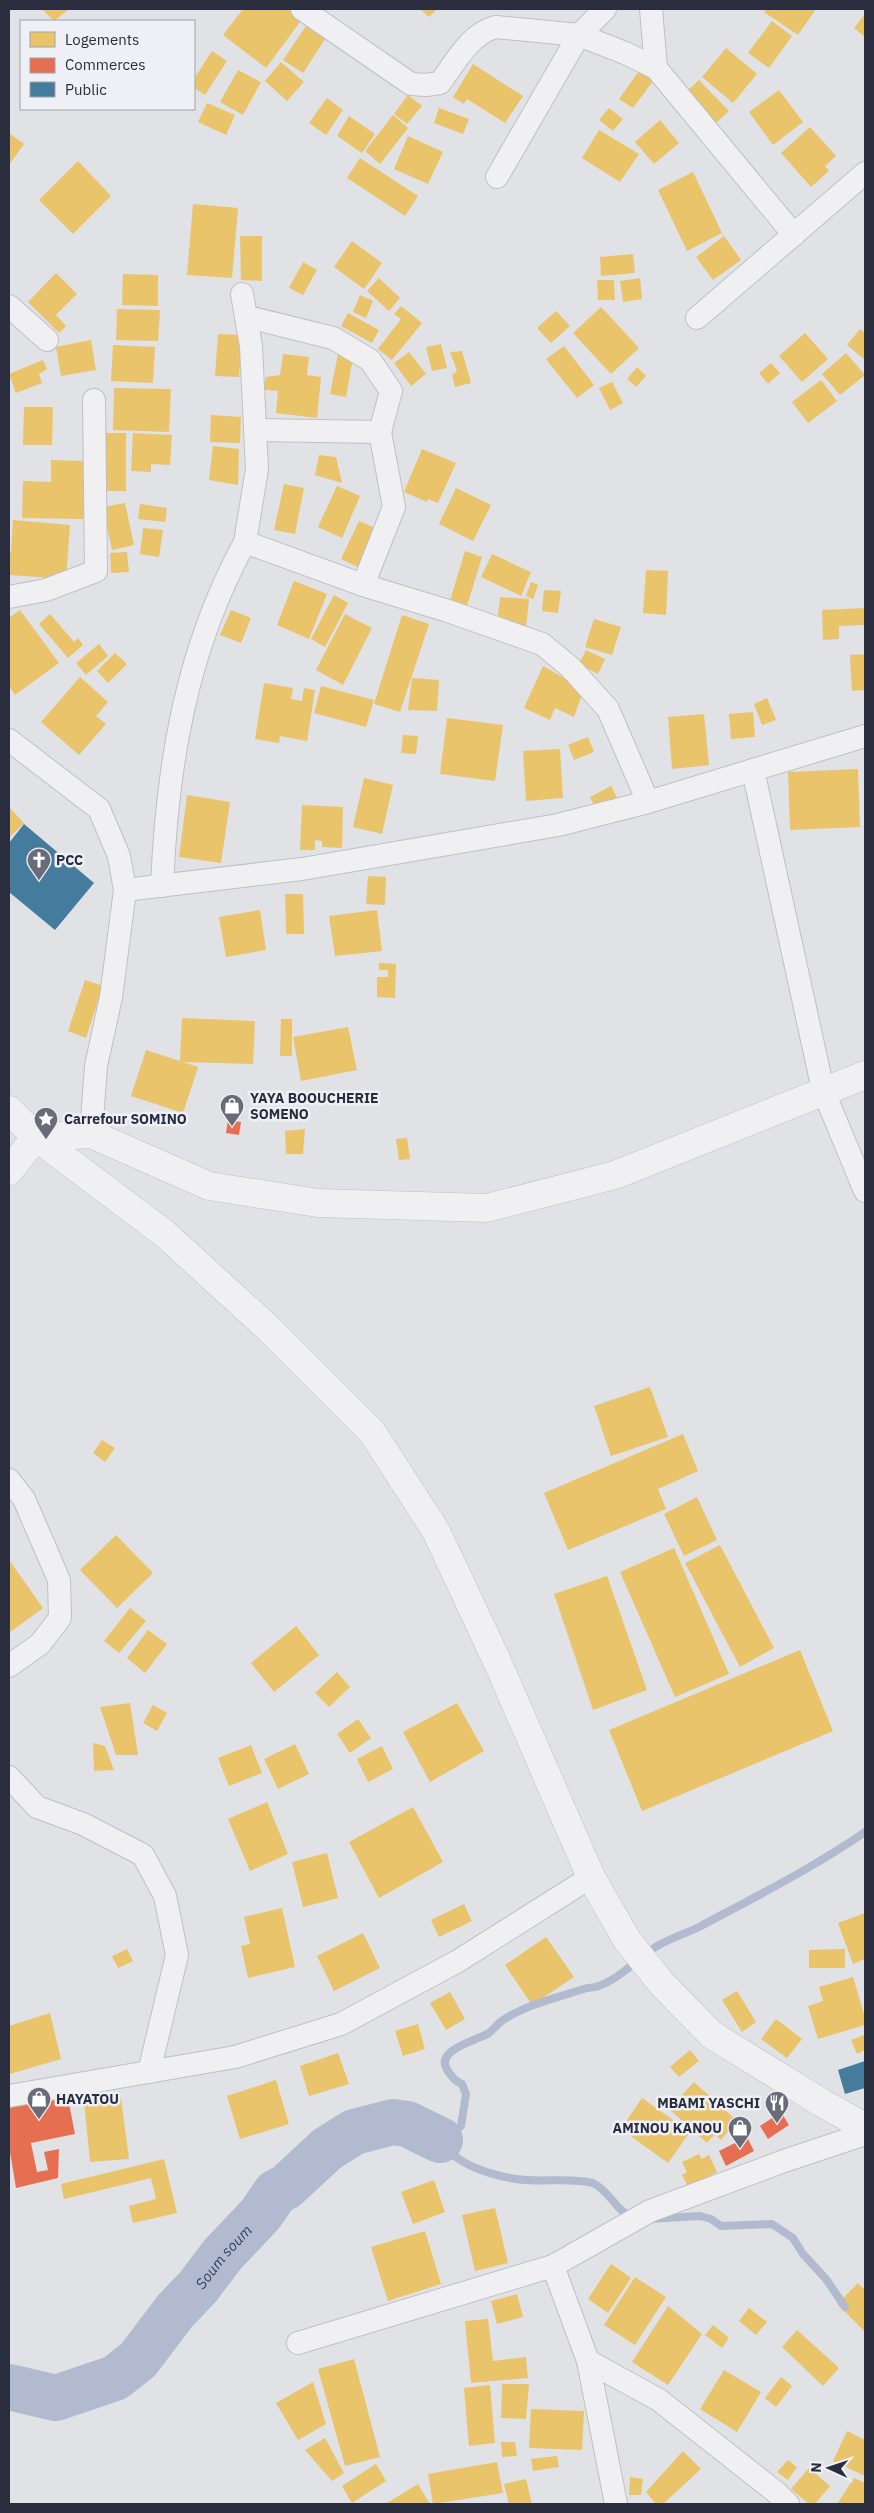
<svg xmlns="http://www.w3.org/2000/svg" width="874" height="2513" font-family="'IBM Plex Sans',sans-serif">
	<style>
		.homes { fill: #e9c46a }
		.shops { fill: #e76f51 }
		.public { fill: #457b9d }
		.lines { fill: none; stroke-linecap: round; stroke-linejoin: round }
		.stream { stroke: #b1bacf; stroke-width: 8 }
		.river { stroke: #b1bacf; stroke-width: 46 }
		.minor-casing { stroke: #bfc0c3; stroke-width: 24 }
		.tertiary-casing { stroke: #bfc0c3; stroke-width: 29 }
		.minor { stroke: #f0f0f3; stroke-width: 22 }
		.tertiary { stroke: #f0f0f3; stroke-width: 28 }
		.labels { text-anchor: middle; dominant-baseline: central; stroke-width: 5; stroke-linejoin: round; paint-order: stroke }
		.poi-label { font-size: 14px; font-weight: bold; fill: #292d3e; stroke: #eef0f5; text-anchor: start }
		.water-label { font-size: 15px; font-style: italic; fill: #36456f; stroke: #eef0f5 }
	</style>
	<rect width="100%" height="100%" fill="#e1e2e5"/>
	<g class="homes">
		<polygon points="42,9 69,9 54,21"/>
		<polygon points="243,9 291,9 303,18 266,68 223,35"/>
		<polygon points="420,9 437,9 429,17"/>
		<polygon points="766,9 816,9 798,35 764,12"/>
		<polygon points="865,14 865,37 854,28"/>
		<polygon points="772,21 792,36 769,68 748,53"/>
		<polygon points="308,23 327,36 303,73 283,60"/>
		<polygon points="726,48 757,74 733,103 702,77"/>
		<polygon points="212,51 227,61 205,95 194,88 194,79"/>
		<polygon points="281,62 304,82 287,101 265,81"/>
		<polygon points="473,64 523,96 505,123 467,99 464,104 453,97"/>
		<polygon points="238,70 261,82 243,115 220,102"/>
		<polygon points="639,71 653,81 633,108 619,99"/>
		<polygon points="699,80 729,111 716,123 687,91"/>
		<polygon points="779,90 803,122 773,145 749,112"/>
		<polygon points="408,95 422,106 407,124 394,114"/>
		<polygon points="327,98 343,110 326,135 309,123"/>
		<polygon points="207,103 235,115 226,135 198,122"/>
		<polygon points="439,108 469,119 463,134 434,123"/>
		<polygon points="609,108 623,119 613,131 599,120"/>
		<polygon points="393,115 408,128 380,164 365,151"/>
		<polygon points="349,116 375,134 362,153 337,136"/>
		<polygon points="660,120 679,143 654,164 635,142"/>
		<polygon points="810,127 836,156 825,166 829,171 811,187 781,153"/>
		<polygon points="599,130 639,154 620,182 582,158"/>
		<polygon points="9,133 24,144 9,165"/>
		<polygon points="408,136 443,152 428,184 394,169"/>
		<polygon points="360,158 418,196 405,216 347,178"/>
		<polygon points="78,161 111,196 73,234 39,200"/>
		<polygon points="693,172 722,233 687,251 658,190"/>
		<polygon points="193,204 238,208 232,278 187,275"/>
		<polygon points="240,236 262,236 262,281 241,280"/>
		<polygon points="724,236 741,260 713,280 696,257"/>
		<polygon points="352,241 382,263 364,289 334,267"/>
		<polygon points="633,254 635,273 601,276 600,257"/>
		<polygon points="303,262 317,270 303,295 289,288"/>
		<polygon points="56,273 77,294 56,315 66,326 59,333 28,302"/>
		<polygon points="123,274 158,275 158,306 122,305"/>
		<polygon points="379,278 400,298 389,311 367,291"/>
		<polygon points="640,278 642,299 623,302 620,281"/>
		<polygon points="597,280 614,280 615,300 598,300"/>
		<polygon points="360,295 373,301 366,318 353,312"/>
		<polygon points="401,306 422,323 392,360 378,349 401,319 394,314"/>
		<polygon points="601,307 639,348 611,374 573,333"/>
		<polygon points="117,309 160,310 158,341 116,340"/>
		<polygon points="556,311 570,326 551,343 537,328"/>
		<polygon points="348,313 379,330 372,343 341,326"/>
		<polygon points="860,329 865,333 865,360 847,345"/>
		<polygon points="805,333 828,359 802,382 779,356"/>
		<polygon points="218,334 242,335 239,377 215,376"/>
		<polygon points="91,340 96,370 61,376 56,347"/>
		<polygon points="441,344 447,368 432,371 426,347"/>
		<polygon points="113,345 155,347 153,383 111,381"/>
		<polygon points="564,346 594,385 577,398 546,359"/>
		<polygon points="339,349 354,352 346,397 330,394"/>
		<polygon points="462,351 471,383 455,387 452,375 457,371 450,352"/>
		<polygon points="409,352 426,374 411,386 394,363"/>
		<polygon points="846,353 865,375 840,395 822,374"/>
		<polygon points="283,354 309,357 307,375 321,377 317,418 276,413 278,391 264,390 266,377 280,375"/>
		<polygon points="43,360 47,369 39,374 42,383 16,393 9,374"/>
		<polygon points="771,363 780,373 768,384 759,373"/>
		<polygon points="637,367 646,376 636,387 627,379"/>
		<polygon points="821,380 837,401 808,423 792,402"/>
		<polygon points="612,382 623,403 610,410 599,388"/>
		<polygon points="114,388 171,389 169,432 113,430"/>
		<polygon points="24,407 53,407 52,445 23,445"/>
		<polygon points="211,415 241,417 240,443 210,442"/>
		<rect x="102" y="433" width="24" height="58"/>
		<polygon points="133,433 172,435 170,465 151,464 151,472 131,471"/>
		<polygon points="213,446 239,449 238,485 209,480"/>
		<polygon points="422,449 456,463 438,503 428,499 427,502 404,492"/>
		<polygon points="319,455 336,457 342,483 315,475"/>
		<polygon points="51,460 85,461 84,519 22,518 23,481 51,482"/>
		<polygon points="284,484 304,488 295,534 274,530"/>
		<polygon points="337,486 360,496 342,538 318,527"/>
		<polygon points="456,488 491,505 473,541 439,524"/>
		<polygon points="125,503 134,545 112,550 103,507"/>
		<polygon points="140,504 167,508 165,522 138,519"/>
		<polygon points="13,520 70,525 66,579 9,575 9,552 11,552"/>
		<polygon points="359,521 375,528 358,567 341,559"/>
		<polygon points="143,528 163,530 159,557 140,554"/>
		<polygon points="465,551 482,557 466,609 449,604"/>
		<polygon points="127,552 129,572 111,573 110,553"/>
		<polygon points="492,554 531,572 521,596 481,577"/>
		<polygon points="646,570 668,571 666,615 643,613"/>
		<polygon points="294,581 327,594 309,639 277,625"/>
		<polygon points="531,582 538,585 533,599 526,596"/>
		<polygon points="544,590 561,591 558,613 542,611"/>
		<polygon points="334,595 348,603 325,647 311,639"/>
		<polygon points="500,597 529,599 526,628 497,624"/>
		<polygon points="865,608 865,625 839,626 839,639 823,640 822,610"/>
		<polygon points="20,610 59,663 15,695 9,686 9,618"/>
		<polygon points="231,610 251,618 241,643 220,635"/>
		<polygon points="50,614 74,642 78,638 83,645 68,658 39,624"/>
		<polygon points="345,614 372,628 343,685 316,670"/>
		<polygon points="402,615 429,624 400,712 374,704"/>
		<polygon points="594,619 621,627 612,655 585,647"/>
		<polygon points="99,644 108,656 86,675 76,663"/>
		<polygon points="586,650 605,659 598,674 579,664"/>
		<polygon points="115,653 127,664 108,683 97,671"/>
		<polygon points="865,654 865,690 852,691 850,655"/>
		<polygon points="543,666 584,689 574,717 555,708 550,720 524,708"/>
		<polygon points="80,677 108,702 96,716 106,724 79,755 41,722"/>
		<polygon points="412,678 439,680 437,711 408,710"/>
		<polygon points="264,683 293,688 291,699 302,701 304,688 315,690 307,741 280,736 279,743 255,739"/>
		<polygon points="321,686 374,700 366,727 314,713"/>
		<polygon points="767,698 776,720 762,725 754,704"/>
		<polygon points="753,712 755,737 731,739 729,714"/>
		<polygon points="704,714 709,765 672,769 668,717"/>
		<polygon points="447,718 503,725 495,781 440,774"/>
		<polygon points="403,735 418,736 416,754 401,753"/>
		<polygon points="588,737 594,752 574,760 568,745"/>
		<polygon points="560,749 563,798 526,801 523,751"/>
		<polygon points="858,769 860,827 790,830 788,772"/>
		<polygon points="364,778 393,785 382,834 353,827"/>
		<polygon points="611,786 619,801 598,812 590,797"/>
		<polygon points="187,795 230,802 221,863 179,857"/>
		<polygon points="302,805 343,807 342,848 322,847 322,841 315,840 315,850 300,850"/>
		<polygon points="9,807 24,823 9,838"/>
		<polygon points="368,876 386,877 385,905 366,904"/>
		<polygon points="285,894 303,894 304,934 286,934"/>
		<polygon points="260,910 266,950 226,957 219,917"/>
		<polygon points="377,910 382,951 335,956 329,916"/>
		<polygon points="379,963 396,964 395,998 377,997 377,977 388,977 388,970 379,970"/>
		<polygon points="85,980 103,986 86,1038 68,1031"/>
		<polygon points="182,1018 255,1021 253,1064 183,1062 198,1067 183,1113 131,1096 146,1050 180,1061"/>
		<polygon points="281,1019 292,1019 292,1056 280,1056"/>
		<polygon points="348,1027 357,1070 301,1081 293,1037"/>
		<polygon points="305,1129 303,1154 286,1154 285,1131"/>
		<polygon points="407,1138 410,1159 399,1160 396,1139"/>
		<polygon points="650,1387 668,1437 611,1456 594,1406"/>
		<polygon points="683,1434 698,1471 658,1489 666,1509 568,1550 544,1493"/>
		<polygon points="102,1440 115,1448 105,1462 93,1453"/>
		<polygon points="697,1497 717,1540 684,1556 664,1514"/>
		<polygon points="116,1535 153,1573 117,1608 80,1570"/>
		<polygon points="720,1545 774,1648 740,1667 685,1563"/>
		<polygon points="674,1548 729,1674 675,1697 620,1572"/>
		<polygon points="9,1560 43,1608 9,1633"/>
		<polygon points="607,1576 647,1690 593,1710 554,1594"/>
		<polygon points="130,1608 146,1621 119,1653 104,1641"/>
		<polygon points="296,1626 319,1655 274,1692 251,1663"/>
		<polygon points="148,1630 167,1644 145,1673 127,1658"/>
		<polygon points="800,1650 833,1731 642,1811 609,1730"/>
		<polygon points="337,1672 350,1687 329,1707 315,1693"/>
		<polygon points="130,1703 138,1755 116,1755 100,1707"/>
		<polygon points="457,1703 484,1751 430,1782 403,1732"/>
		<polygon points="153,1705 167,1713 157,1731 143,1723"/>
		<polygon points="358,1719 371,1738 350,1753 337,1734"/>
		<polygon points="93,1743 105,1746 114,1770 94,1771"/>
		<polygon points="295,1744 309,1774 278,1789 264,1759"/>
		<polygon points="251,1745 262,1773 229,1786 218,1758"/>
		<polygon points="382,1746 393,1769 368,1782 357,1759"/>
		<polygon points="267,1802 288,1854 250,1871 228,1819"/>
		<polygon points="413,1807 443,1862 379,1898 349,1842"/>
		<polygon points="327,1853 338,1898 303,1907 292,1862"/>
		<polygon points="464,1904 472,1921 439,1937 431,1920"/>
		<polygon points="282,1908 295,1967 248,1978 241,1946 250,1944 244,1917"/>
		<polygon points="865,1913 865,1959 853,1964 838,1923"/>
		<polygon points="363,1933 380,1968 334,1991 317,1956"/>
		<polygon points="546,1937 574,1977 532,2005 505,1965"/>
		<polygon points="127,1949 133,1961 118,1968 112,1956"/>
		<polygon points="845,1949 845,1968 809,1968 809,1950"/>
		<polygon points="853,1977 865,2017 865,2025 818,2039 808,2006 823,2001 819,1987"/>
		<polygon points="737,1991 756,2022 742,2032 722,2000"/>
		<polygon points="450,1992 465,2019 446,2030 430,2003"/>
		<polygon points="50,2013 61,2059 10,2074 9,2026"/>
		<polygon points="776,2019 802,2039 787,2058 761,2039"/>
		<polygon points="418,2024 425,2049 403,2056 395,2031"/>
		<polygon points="864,2035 865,2050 857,2054 851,2040"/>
		<polygon points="690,2050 699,2061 679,2077 670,2067"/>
		<polygon points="338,2053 349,2084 309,2096 300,2066"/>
		<polygon points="276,2080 289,2124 240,2139 227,2096"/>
		<polygon points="694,2082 737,2121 721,2140 715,2134 707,2143 669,2109"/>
		<polygon points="120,2091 129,2159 90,2162 84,2101"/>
		<polygon points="642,2098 690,2132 668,2163 621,2129"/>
		<polygon points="699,2154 702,2159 709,2155 717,2172 688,2187 682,2175 687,2172 682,2162"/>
		<polygon points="164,2159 177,2213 133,2223 129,2206 156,2199 151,2178 64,2199 61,2184"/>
		<polygon points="434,2180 445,2212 413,2224 401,2192"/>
		<polygon points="495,2208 508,2263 475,2271 462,2215"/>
		<polygon points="425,2231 441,2284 388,2301 371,2247"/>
		<polygon points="611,2264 631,2278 608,2313 588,2299"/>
		<polygon points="635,2277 666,2297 635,2345 604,2325"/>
		<polygon points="858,2283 865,2290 865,2332 837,2304"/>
		<polygon points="517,2294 523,2317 497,2324 491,2301"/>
		<polygon points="668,2306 702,2334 668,2385 632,2362"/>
		<polygon points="749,2308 767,2322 756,2335 739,2321"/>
		<polygon points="488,2319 493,2361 526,2357 528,2378 471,2383 465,2321"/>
		<polygon points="713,2325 729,2338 722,2348 705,2335"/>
		<polygon points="797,2330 839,2368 823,2386 782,2347"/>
		<polygon points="354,2359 380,2457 345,2466 318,2369"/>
		<polygon points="724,2370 761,2392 737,2432 700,2409"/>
		<polygon points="781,2377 792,2386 776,2407 765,2398"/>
		<polygon points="313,2382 326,2424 298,2440 276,2403"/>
		<polygon points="502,2384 529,2384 526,2419 501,2418"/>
		<polygon points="490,2385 495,2443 469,2446 464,2388"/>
		<polygon points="531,2409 584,2411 582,2450 529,2448"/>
		<polygon points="847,2431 865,2440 865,2476 833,2461"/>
		<polygon points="325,2438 344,2473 332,2481 305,2450"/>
		<polygon points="501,2442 515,2442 517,2456 502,2457"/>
		<polygon points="683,2451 701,2469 663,2504 656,2504 646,2492"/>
		<polygon points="557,2456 559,2467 533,2471 531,2459"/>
		<polygon points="788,2460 797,2467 788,2480 777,2472"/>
		<polygon points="497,2462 503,2493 433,2504 428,2474"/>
		<polygon points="376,2464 386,2481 352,2503 342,2486"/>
		<polygon points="809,2468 830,2486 815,2504 809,2504 791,2489"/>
		<polygon points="630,2477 643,2479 641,2495 629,2495"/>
		<polygon points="854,2478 865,2483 865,2504 837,2504"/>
		<polygon points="526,2479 532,2504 509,2504 504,2484"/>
		<polygon points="418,2484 430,2504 388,2504 387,2503"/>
	</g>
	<g class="shops">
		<polygon points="228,1120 241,1122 239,1135 226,1133"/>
		<polygon points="67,2093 75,2134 31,2143 37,2172 48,2170 44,2152 59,2149 58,2178 16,2188 9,2146 9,2103"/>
		<polygon points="781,2112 789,2125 768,2139 760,2126"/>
		<polygon points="747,2137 754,2151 726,2166 719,2151"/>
	</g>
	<g class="public">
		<polygon points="24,824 94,883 55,930 9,892 9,843"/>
		<polygon points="865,2061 865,2088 845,2094 838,2070"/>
	</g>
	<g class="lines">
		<g class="stream">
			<path d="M633 2217C615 2211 611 2192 593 2183 568 2177 542 2183 516 2179 490 2175 454 2164 440 2140L461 2126 466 2094 462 2084C455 2081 452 2077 448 2071 433 2050 476 2041 489 2033 494 2029 498 2023 503 2020 528 2004 559 1997 587 1988 609 1989 636 1960 654 1948 667 1939 685 1934 699 1927 755 1897 813 1868 865 1832"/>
			<polyline points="649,2219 700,2216 711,2219 721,2226 772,2224 793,2238 803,2254 826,2279 845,2307"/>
		</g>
		<path class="river" id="s1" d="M9 2387 56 2398 115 2378 138 2360 175 2311 198 2287 223 2254 260 2215 276 2192 286 2187 327 2149 354 2132 393 2122 407 2124 440 2140"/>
		<defs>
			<g id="minor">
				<path d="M302 9 411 84 426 85 440 83C455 63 470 33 496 27L579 35 625 53 656 68 794 235"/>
				<polyline points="651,9 656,68"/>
				<polyline points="497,177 579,35 605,9"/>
				<polyline points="242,294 251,346 257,469 245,542"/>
				<polyline points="9,306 47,340"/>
				<polyline points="248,317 333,338 370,360 391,391 380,432 255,430"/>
				<polyline points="697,318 865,173"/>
				<polyline points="363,585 394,507 380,432"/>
				<polyline points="9,597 46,590 96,571 94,400"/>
				<polyline points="9,740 99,809 119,856 125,890 111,997 96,1066 91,1134"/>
				<polyline points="753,770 823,1090 865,1191"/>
				<path d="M162 886C167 765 186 650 245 542L363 585 448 611 542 644 570 667 608 709 648 802"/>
				<polyline points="125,890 302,869 558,825 648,802 865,736"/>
				<polyline points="9,1480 24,1499 59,1580 60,1618 40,1644 9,1666"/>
				<polyline points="9,1777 37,1807 83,1824 143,1855 165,1896 177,1955 149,2072"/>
				<polyline points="9,2096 235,2057 341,2024 458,1961 591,1877"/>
				<polyline points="298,2343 553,2266"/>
				<polyline points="588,2361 659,2400 777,2493 788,2504"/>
				<polyline points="616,2504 588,2361 553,2266 650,2211 784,2161 865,2134"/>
			</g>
			<g id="tertiary">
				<polyline points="9,1110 36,1137 165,1234 269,1329 372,1432 436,1531 497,1661 591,1877 627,1940 662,1984 712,2035 822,2103 865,2127"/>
				<polyline points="9,1171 36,1137 91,1134 209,1186 318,1203 487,1208 615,1175 865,1075"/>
			</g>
		</defs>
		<use href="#minor" class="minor-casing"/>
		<use href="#tertiary" class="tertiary-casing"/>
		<use href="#minor" class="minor"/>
		<use href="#tertiary" class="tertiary"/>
	</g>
	<defs>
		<symbol id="church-pin" viewBox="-11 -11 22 30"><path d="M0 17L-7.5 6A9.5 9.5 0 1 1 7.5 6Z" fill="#696c78" stroke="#eef0f5"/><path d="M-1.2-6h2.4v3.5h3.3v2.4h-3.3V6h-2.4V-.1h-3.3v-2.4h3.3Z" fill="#fff"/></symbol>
		<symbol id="shop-pin" viewBox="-11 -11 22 30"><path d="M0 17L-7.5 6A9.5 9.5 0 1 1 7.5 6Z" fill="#696c78" stroke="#eef0f5"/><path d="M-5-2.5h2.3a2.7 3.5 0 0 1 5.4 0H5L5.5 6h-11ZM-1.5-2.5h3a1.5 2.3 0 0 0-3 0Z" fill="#fff"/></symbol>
		<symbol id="sight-pin" viewBox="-11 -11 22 30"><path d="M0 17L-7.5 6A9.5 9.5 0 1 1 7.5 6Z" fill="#696c78" stroke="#eef0f5"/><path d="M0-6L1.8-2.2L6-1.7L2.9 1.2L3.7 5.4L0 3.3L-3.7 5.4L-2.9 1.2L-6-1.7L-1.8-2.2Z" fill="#fff"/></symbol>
		<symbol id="restaurant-pin" viewBox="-11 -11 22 30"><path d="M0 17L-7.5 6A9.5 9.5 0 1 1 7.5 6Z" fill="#696c78" stroke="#eef0f5"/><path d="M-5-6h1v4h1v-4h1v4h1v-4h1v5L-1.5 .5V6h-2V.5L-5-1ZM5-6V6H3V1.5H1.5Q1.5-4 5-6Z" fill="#fff"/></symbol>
	</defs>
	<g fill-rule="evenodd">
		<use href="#church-pin" x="25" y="846" width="28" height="38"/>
		<use href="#shop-pin" x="218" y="1092" width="28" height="38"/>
		<use href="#sight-pin" x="32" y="1105" width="28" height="38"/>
		<use href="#shop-pin" x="25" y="2085" width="28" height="38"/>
		<use href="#restaurant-pin" x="763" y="2089" width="28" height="38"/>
		<use href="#shop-pin" x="726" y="2114" width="28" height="38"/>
	</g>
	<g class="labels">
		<g class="poi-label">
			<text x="56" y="860">PCC</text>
			<text x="250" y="1098">YAYA BOOUCHERIE<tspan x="250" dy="16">SOMENO</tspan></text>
			<text x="64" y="1119">Carrefour SOMINO</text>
			<text x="56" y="2099">HAYATOU</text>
			<text x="760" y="2103" text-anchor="end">MBAMI YASCHI</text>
			<text x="722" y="2128" text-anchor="end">AMINOU KANOU</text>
		</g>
		<g class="water-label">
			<text stroke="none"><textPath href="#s1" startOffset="274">Soum soum</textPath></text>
		</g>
	</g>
	<rect width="874" height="2513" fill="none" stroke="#292d3e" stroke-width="20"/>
	<rect x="20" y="20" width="175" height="90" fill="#eef0f5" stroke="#9fa2ac"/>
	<rect x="30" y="32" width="25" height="15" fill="#e9c46a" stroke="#9fa2ac"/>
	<text x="65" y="45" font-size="15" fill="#292d3e">Logements</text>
	<rect x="30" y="58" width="25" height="15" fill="#e76f51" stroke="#9fa2ac"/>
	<text x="65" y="70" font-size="15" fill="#292d3e">Commerces</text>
	<rect x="30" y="82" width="25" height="15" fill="#457b9d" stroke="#9fa2ac"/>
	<text x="65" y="95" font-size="15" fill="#292d3e">Public</text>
	<g transform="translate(829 2468) rotate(273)" stroke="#eef0f5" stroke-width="4" paint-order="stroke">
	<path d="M0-4L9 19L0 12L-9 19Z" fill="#292d3e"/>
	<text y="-8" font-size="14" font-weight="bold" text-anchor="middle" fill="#292d3e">N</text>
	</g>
</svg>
